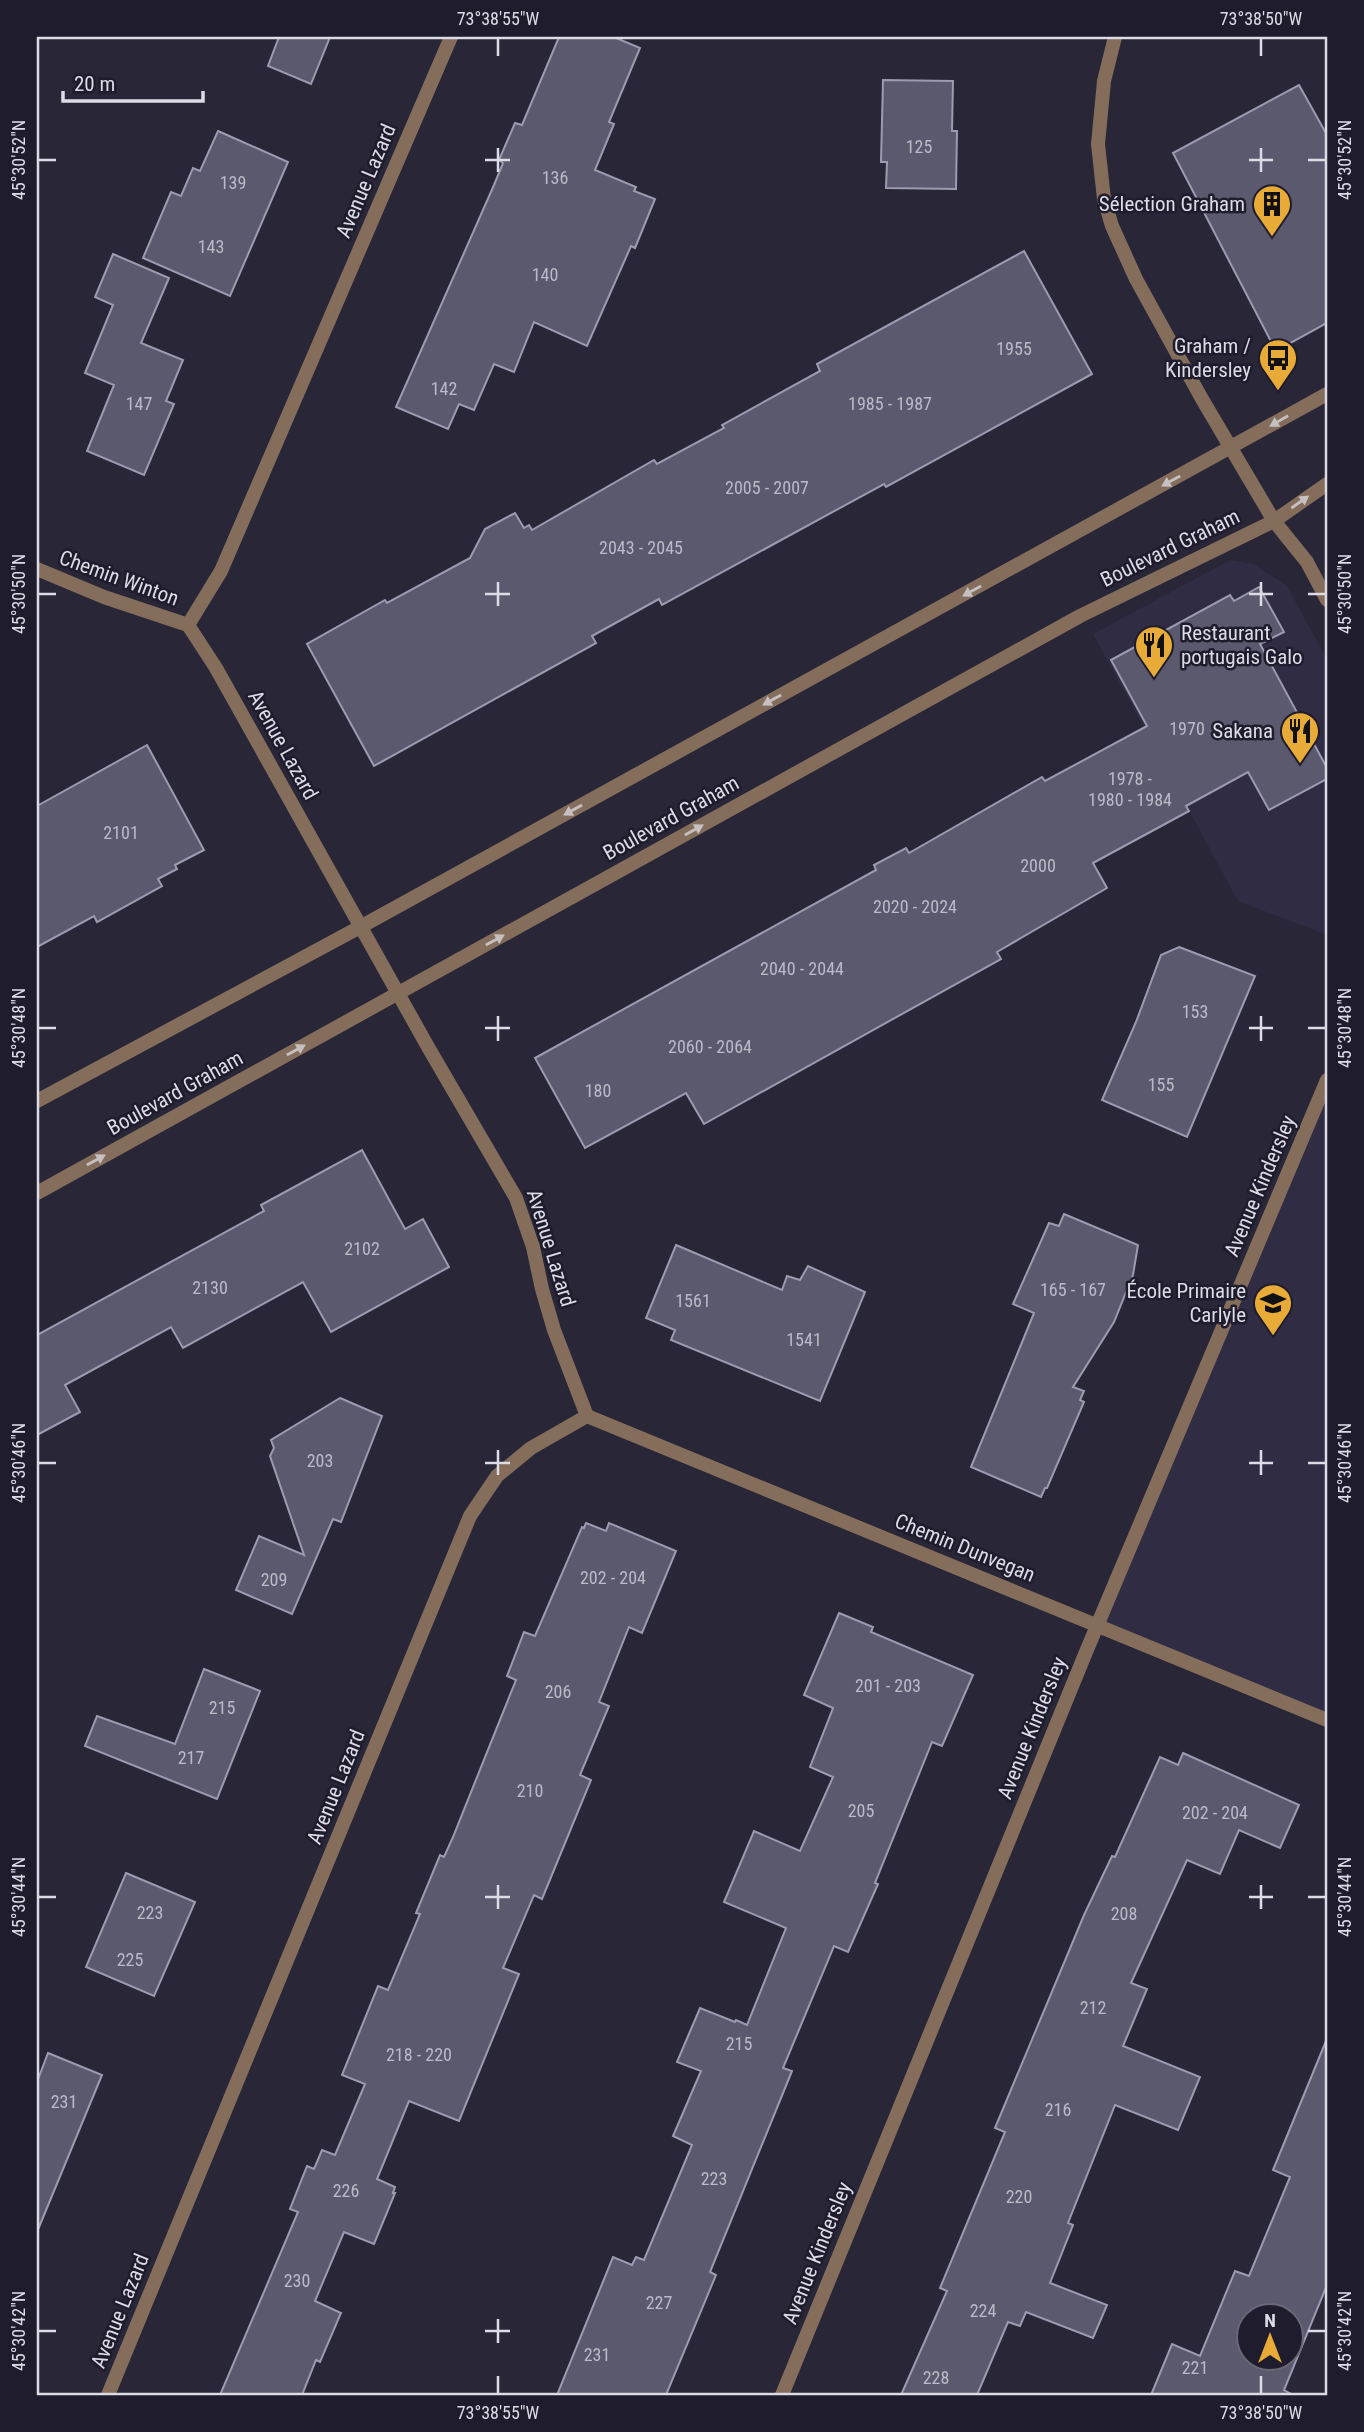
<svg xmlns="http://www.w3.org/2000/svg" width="1364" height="2432" font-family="'Roboto Condensed',sans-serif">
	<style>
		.built { fill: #2f2c43 }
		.building { fill: #5b596d; stroke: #9d9bb1; stroke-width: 2; fill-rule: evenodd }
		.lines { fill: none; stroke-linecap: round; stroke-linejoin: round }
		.minor { stroke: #856d5b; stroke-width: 14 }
		.tertiary { stroke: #856d5b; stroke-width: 14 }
		.oneway { fill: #c6c0c3 }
		.ticks { fill: none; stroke: #dcdbe6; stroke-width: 2.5 }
		.labels { text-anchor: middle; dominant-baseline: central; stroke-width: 5; stroke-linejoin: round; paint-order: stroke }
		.number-label { font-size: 18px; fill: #bcbac8 }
		.street-label { font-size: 21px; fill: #dcdbe6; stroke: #1e1c2d }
		.poi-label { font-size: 21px; fill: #dcdbe6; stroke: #1e1c2d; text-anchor: end }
		.neatline { fill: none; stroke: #dcdbe6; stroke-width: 2.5 }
		.ticks-label { font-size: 18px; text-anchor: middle; fill: #dcdbe6 }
	</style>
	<rect width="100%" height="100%" fill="#282637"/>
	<g class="built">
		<polygon points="1230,560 1254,564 1287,586 1327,659 1327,935 1238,901 1093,634"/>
		<polygon points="1327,1080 1327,1720 1097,1625"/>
	</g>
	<g class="building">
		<polygon points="279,37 330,37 311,84 268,66"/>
		<polygon points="559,37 614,37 640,48 609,122 614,124 595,170 636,187 634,191 655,199 635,248 631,246 587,346 534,322 514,372 494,364 474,410 459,404 448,429 396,407 494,185 503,163 499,160 515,123 522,125"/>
		<polygon points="883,80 953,81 952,131 957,131 956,189 886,188 887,162 881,162"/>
		<polygon points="1299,85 1327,135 1327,323 1276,351 1173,153"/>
		<polygon points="218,131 288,162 230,296 143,258 171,192 181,196 193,168 200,171"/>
		<polygon points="1024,251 1092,374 886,487 884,484 662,605 659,599 592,636 596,643 374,766 307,644 385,600 387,603 470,558 485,529 515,513 524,528 529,525 532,530 654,460 657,464 724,428 722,425 820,371 817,364"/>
		<polygon points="113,254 169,278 141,343 183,360 166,401 174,404 144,475 87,451 114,385 85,373 113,305 95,297"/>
		<polygon points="1259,587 1284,632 1260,644 1327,768 1327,779 1269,810 1248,772 1186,806 1189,811 1093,863 1107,888 997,952 1001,959 704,1124 686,1093 585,1148 535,1058 876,870 874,865 906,848 909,853 1042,777 1045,781 1147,726 1111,660 1230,595 1234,601"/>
		<polygon points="147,745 204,850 175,865 177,869 158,879 162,886 97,922 94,916 37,947 37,806"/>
		<polygon points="1179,947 1255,976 1187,1137 1102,1100 1136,1022 1161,955"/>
		<polygon points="362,1150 405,1229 423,1219 449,1267 331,1332 303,1282 183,1348 171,1327 65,1385 80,1412 37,1435 37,1335 264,1211 261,1205"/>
		<polygon points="1064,1214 1138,1245 1133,1275 1114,1322 1073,1387 1084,1391 1080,1400 1084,1402 1047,1488 1045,1488 1041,1497 971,1467 1034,1313 1013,1304 1049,1223 1059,1226"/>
		<polygon points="676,1245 782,1290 787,1276 800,1280 808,1266 865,1292 820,1401 671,1340 675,1330 646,1318"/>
		<polygon points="340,1398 382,1416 341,1522 333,1519 292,1614 236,1590 259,1536 304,1555 270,1456 274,1448 271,1440"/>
		<polygon points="586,1523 606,1531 609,1523 676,1551 642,1633 629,1627 599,1702 609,1706 580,1775 591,1780 542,1899 534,1895 503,1968 519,1974 459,2121 409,2101 377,2179 395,2187 393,2193 395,2193 374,2244 344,2232 315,2301 341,2313 320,2362 316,2360 302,2395 220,2395 298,2212 290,2209 307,2166 314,2169 322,2150 335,2155 365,2084 342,2075 378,1986 388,1990 420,1914 416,1913 440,1855 444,1857 453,1837 516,1680 507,1676 524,1632 535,1636 582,1527 584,1528"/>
		<polygon points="839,1613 873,1627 871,1632 973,1675 942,1746 932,1742 875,1883 878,1884 848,1952 834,1946 783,2068 792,2071 710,2272 716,2275 666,2395 557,2395 613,2257 632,2265 636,2257 644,2260 692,2145 673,2136 701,2071 677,2062 700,2008 735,2022 736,2020 747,2025 786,1928 724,1902 754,1831 800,1851 833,1777 810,1767 833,1708 804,1695"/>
		<polygon points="204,1669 260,1691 217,1799 85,1746 97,1716 175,1744"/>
		<polygon points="1183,1753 1299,1805 1280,1848 1239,1830 1220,1874 1187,1860 1131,1983 1147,1989 1123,2046 1200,2077 1178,2130 1115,2105 1068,2223 1073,2225 1050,2283 1107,2305 1093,2338 1026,2312 1020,2326 1008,2322 977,2395 901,2395 947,2291 940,2288 1005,2132 995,2128 1084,1915 1112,1856 1115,1857 1160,1757 1178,1765"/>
		<polygon points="126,1873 195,1902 154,1996 86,1967"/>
		<path d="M1326 2041 1327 2285 1284 2390 1293 2395H1151L1172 2344 1200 2356 1235 2271 1249 2276 1290 2177 1273 2170ZM1249 2316H1291V2358H1249Z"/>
		<polygon points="48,2053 102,2075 37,2232 37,2082"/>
	</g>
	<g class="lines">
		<g class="minor">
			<polyline points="1115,37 1104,81 1098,144 1104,199 1112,226 1136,279 1202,399 1274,521 1307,562 1327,600"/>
			<polyline points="37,569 104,597 188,625"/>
			<polyline points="587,1416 1327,1720"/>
			<polyline points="108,2395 470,1516 497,1476 531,1448 587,1416 554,1330 542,1289 533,1247 516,1198 428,1047 216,668 188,625 221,571 451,37"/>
			<polyline points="782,2395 1086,1652 1327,1080"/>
		</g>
		<g class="tertiary">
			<polyline points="37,1101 362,926 1327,394"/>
			<polyline points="37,1193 1080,616 1274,521 1327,484"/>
		</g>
	</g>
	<defs><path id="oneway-solid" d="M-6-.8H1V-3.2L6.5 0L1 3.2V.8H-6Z" transform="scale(1.75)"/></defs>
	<g class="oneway">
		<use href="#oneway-solid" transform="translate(1279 421) rotate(150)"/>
		<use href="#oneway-solid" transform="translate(1171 481) rotate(151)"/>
		<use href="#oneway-solid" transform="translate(1300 502) rotate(-35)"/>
		<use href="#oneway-solid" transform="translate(972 591) rotate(151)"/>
		<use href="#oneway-solid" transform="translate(772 700) rotate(151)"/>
		<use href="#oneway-solid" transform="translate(573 810) rotate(151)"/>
		<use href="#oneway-solid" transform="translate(694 830) rotate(-29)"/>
		<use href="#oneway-solid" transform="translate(495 940) rotate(-29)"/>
		<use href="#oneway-solid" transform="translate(296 1050) rotate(-29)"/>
		<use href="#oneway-solid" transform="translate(96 1160) rotate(-29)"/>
	</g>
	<path class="ticks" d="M498 38V56M1261 38V56M498 148V172M1261 148V172M38 160H56M485 160H510M1249 160H1273M1308 160H1326M498 582V606M1261 582V606M38 594H56M485 594H510M1249 594H1273M1308 594H1326M498 1016V1041M1261 1016V1041M38 1028H56M485 1028H510M1249 1028H1273M1308 1028H1326M498 1450V1475M1261 1450V1475M38 1463H56M485 1463H510M1249 1463H1273M1308 1463H1326M498 1885V1909M1261 1885V1909M38 1897H56M485 1897H510M1249 1897H1273M1308 1897H1326M498 2319V2343M38 2331H56M485 2331H510M1308 2331H1326M498 2376V2394M1261 2376V2394"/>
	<defs>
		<symbol id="building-pin" viewBox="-11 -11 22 30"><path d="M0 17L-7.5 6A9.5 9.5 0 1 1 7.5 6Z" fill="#e8ab37" stroke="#1e1c2d"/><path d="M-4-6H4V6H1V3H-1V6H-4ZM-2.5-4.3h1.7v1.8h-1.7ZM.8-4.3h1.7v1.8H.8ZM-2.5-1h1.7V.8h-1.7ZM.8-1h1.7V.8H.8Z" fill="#111"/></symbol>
		<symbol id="bus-pin" viewBox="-11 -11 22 30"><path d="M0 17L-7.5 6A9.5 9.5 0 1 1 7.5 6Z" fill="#e8ab37" stroke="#1e1c2d"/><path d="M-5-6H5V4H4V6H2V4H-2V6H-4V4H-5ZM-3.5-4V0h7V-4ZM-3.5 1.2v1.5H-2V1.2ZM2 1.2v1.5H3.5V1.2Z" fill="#111"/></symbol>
		<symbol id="restaurant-pin" viewBox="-11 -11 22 30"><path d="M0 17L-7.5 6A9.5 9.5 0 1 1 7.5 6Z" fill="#e8ab37" stroke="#1e1c2d"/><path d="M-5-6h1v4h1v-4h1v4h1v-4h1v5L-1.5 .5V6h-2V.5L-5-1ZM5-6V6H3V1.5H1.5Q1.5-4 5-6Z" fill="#111"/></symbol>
		<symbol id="school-pin" viewBox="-11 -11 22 30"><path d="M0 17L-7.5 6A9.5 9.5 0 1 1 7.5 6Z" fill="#e8ab37" stroke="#1e1c2d"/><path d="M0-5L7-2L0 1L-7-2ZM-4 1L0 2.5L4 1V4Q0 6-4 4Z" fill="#111"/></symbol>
	</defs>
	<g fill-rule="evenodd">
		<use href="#building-pin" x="1250" y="182" width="44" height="60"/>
		<use href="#bus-pin" x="1256" y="336" width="44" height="60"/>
		<use href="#restaurant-pin" x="1132" y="623" width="44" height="60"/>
		<use href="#restaurant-pin" x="1278" y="709" width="44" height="60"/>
		<use href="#school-pin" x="1251" y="1281" width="44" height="60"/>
	</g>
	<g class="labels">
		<g class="number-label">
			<text x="919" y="146">125</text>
			<text x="555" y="177">136</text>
			<text x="233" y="182">139</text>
			<text x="211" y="246">143</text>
			<text x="545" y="274">140</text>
			<text x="1014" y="348">1955</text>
			<text x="444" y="388">142</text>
			<text x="139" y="403">147</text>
			<text x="890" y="403">1985 - 1987</text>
			<text x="767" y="487">2005 - 2007</text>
			<text x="641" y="547">2043 - 2045</text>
			<text x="1187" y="728">1970</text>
			<text x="1130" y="778">1978 -<tspan x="1130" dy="21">1980 - 1984</tspan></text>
			<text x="121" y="832">2101</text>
			<text x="1038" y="865">2000</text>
			<text x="915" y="906">2020 - 2024</text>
			<text x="802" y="968">2040 - 2044</text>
			<text x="1195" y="1011">153</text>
			<text x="710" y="1046">2060 - 2064</text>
			<text x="1161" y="1084">155</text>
			<text x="598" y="1090">180</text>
			<text x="362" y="1248">2102</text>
			<text x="210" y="1287">2130</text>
			<text x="1073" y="1289">165 - 167</text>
			<text x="693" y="1300">1561</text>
			<text x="804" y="1339">1541</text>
			<text x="320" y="1460">203</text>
			<text x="613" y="1577">202 - 204</text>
			<text x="274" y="1579">209</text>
			<text x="888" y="1685">201 - 203</text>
			<text x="558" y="1691">206</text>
			<text x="222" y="1707">215</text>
			<text x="191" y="1757">217</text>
			<text x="530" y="1790">210</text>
			<text x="861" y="1810">205</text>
			<text x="1215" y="1812">202 - 204</text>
			<text x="150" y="1912">223</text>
			<text x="1124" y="1913">208</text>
			<text x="130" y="1959">225</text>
			<text x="1093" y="2007">212</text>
			<text x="739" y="2043">215</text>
			<text x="419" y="2054">218 - 220</text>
			<text x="64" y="2101">231</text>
			<text x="1058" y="2109">216</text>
			<text x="714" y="2178">223</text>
			<text x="346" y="2190">226</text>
			<text x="1019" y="2196">220</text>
			<text x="297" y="2280">230</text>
			<text x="659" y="2302">227</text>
			<text x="983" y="2310">224</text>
			<text x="597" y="2354">231</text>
			<text x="1195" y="2367">221</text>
			<text x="936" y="2377">228</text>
		</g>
		<g class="street-label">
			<text transform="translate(366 181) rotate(-67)">Avenue Lazard</text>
			<text transform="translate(1170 548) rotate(-26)">Boulevard Graham</text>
			<text transform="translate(119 578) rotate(20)">Chemin Winton</text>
			<text transform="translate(283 745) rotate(61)">Avenue Lazard</text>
			<text transform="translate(671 818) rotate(-29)">Boulevard Graham</text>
			<text transform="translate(175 1093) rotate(-29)">Boulevard Graham</text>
			<text transform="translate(1260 1186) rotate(-67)">Avenue Kindersley</text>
			<text transform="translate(551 1248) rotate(73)">Avenue Lazard</text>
			<text transform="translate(965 1548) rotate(22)">Chemin Dunvegan</text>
			<text transform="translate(1032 1728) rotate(-68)">Avenue Kindersley</text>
			<text transform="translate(336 1787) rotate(-68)">Avenue Lazard</text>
			<text transform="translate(817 2253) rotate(-68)">Avenue Kindersley</text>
			<text transform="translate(120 2311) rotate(-68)">Avenue Lazard</text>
		</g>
		<g class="poi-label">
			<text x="1245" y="204">Sélection Graham</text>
			<text x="1251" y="346">Graham /<tspan x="1251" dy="24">Kindersley</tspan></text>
			<text x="1181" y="633" text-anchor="start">Restaurant<tspan x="1181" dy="24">portugais Galo</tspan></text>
			<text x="1273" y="731">Sakana</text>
			<text x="1246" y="1291">École Primaire<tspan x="1246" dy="24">Carlyle</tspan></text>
		</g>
	</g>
	<rect width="1364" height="2432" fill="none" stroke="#1e1c2d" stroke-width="77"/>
	<g transform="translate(1270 2337)"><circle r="33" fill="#1e1c2d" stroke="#6a6877" stroke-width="2"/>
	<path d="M0-5L12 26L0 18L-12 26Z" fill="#e8ab37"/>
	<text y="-10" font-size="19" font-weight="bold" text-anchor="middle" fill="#dcdbe6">N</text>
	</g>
	<path d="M63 91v10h140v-10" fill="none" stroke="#dcdbe6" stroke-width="3.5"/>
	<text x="74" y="91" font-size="21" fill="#dcdbe6" stroke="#1e1c2d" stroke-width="5" paint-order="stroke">20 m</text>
	<rect x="38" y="38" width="1288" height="2356" class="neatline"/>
	<g class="ticks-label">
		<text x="498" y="25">73°38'55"W</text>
		<text x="1261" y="25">73°38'50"W</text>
		<text transform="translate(19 160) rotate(-90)" y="6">45°30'52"N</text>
		<text transform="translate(1345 160) rotate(-90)" y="6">45°30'52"N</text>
		<text transform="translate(19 594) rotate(-90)" y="6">45°30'50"N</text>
		<text transform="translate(1345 594) rotate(-90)" y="6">45°30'50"N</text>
		<text transform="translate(19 1028) rotate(-90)" y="6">45°30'48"N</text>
		<text transform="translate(1345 1028) rotate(-90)" y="6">45°30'48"N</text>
		<text transform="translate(19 1463) rotate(-90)" y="6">45°30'46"N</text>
		<text transform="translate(1345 1463) rotate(-90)" y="6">45°30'46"N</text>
		<text transform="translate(19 1897) rotate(-90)" y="6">45°30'44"N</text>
		<text transform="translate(1345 1897) rotate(-90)" y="6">45°30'44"N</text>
		<text transform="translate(19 2331) rotate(-90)" y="6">45°30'42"N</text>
		<text transform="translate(1345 2331) rotate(-90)" y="6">45°30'42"N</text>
		<text x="498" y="2419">73°38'55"W</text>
		<text x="1261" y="2419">73°38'50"W</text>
	</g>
</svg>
